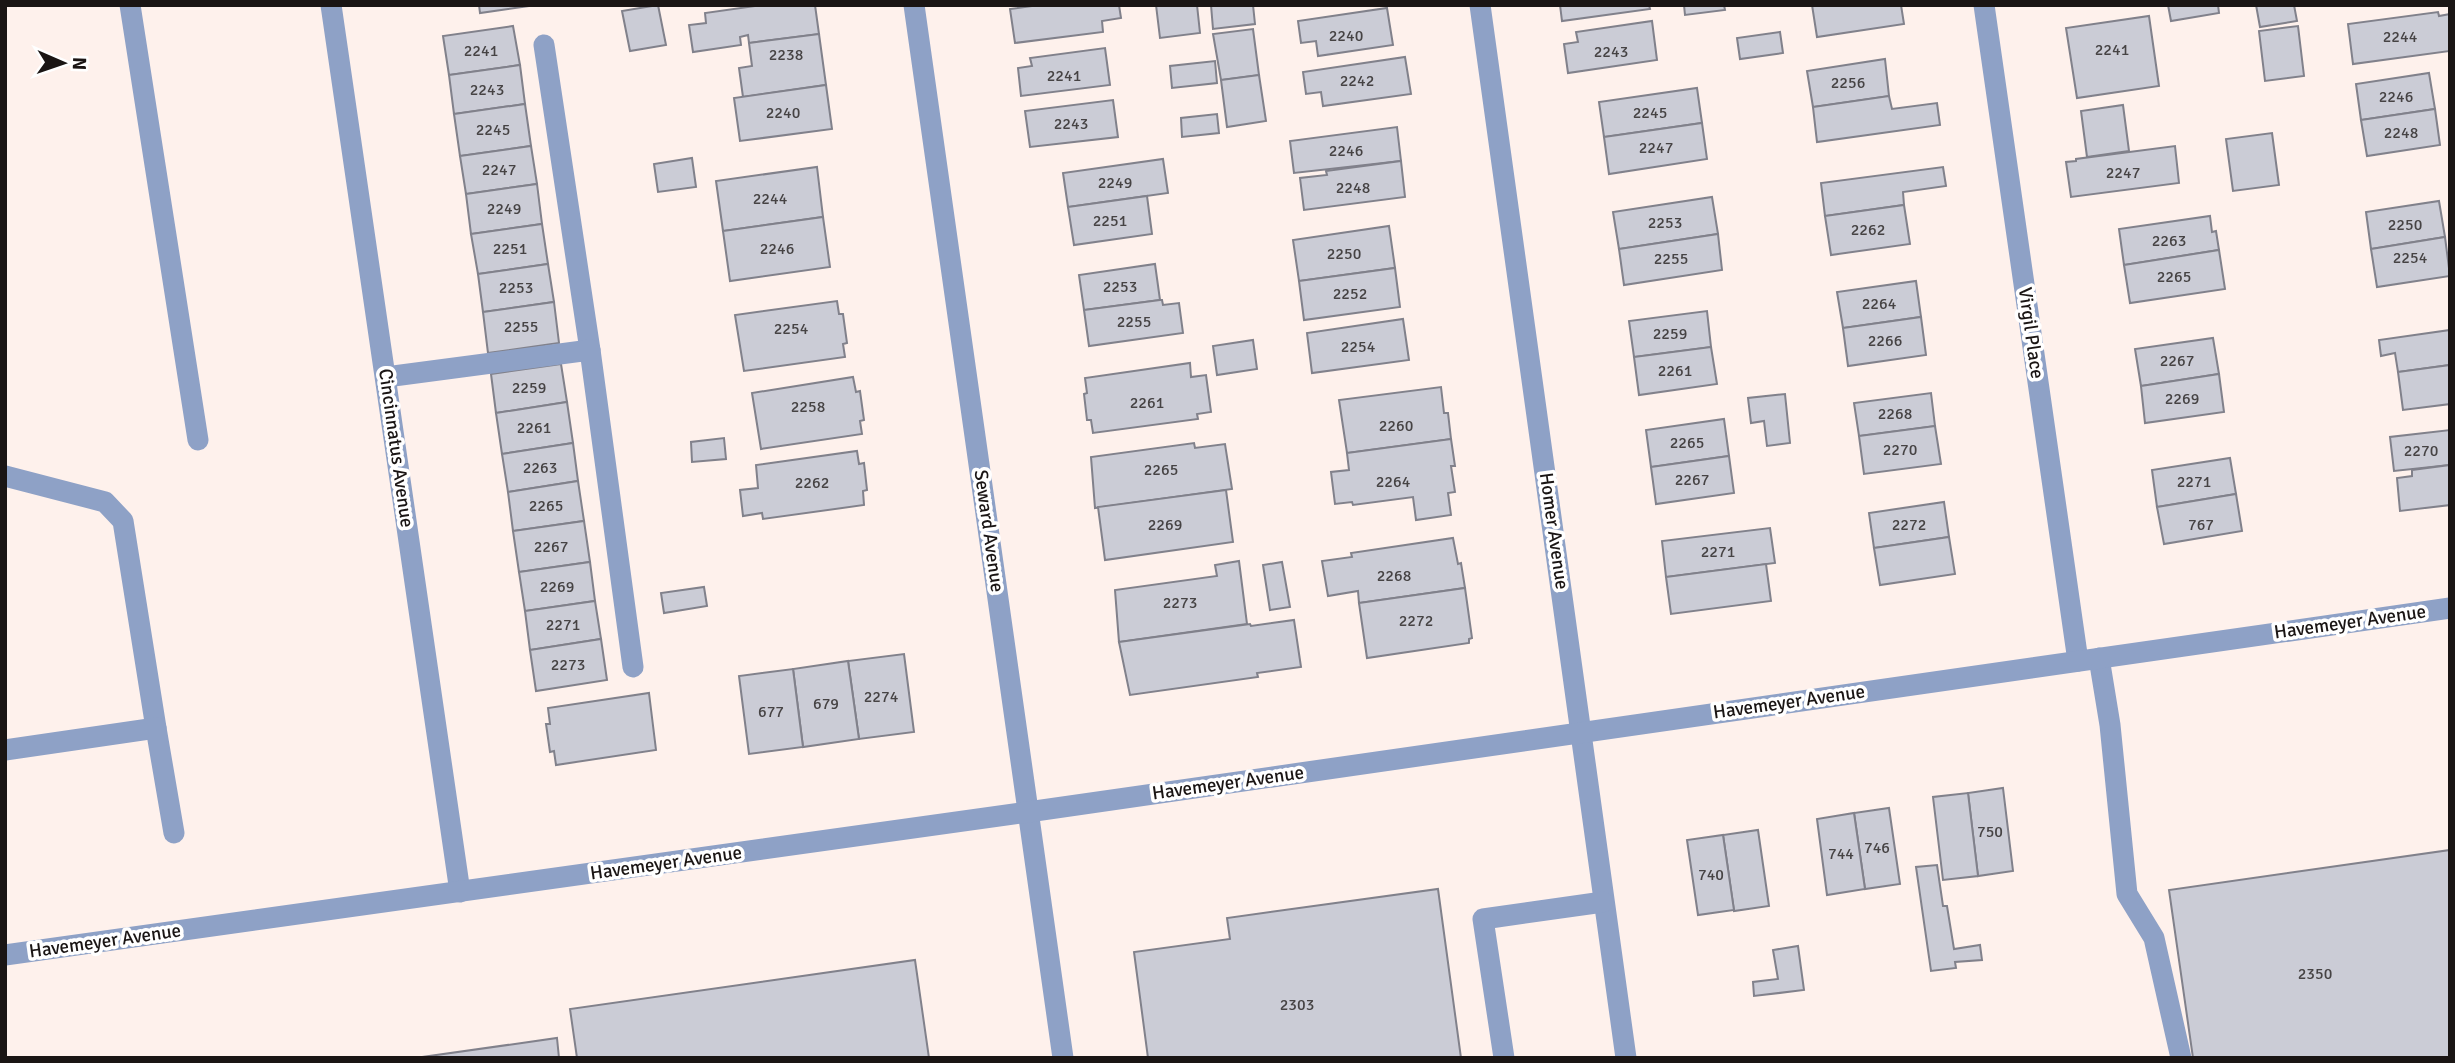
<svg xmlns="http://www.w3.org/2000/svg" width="2455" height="1063" font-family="Signika,sans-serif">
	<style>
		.building { fill: #cbccd6; stroke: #81818b; stroke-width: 2 }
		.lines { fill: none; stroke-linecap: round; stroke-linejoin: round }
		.minor { stroke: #8ea1c6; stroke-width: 21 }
		.labels { text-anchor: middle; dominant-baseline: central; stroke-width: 7; stroke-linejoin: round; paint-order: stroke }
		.number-label { font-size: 16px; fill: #464344 }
		.street-label { font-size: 19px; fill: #1a1514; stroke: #fff }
	</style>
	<rect width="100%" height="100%" fill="#fef1ec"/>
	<g class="building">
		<polygon points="479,5 536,5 480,13"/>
		<polygon points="658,5 666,45 630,51 622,11"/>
		<polygon points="762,5 815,5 819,34 749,43 748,35 740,37 741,45 693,52 689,25 706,23 705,13"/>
		<polygon points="1039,5 1119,5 1121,18 1102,21 1103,32 1015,43 1010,9"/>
		<polygon points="1156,5 1197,5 1200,33 1160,38"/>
		<polygon points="1211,5 1253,5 1255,24 1213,29"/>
		<polygon points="1560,5 1649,5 1650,9 1562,21"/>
		<polygon points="1684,5 1724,5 1725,10 1685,15"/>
		<polygon points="1812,5 1901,5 1904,24 1817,37"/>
		<polygon points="2168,5 2218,5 2219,13 2171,21"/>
		<polygon points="2256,5 2294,5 2297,21 2260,27"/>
		<polygon points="1387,8 1393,45 1318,56 1316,41 1301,43 1298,21"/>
		<polygon points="2438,12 2439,16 2450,14 2450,51 2353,64 2348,24"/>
		<polygon points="2149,16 2159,86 2077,98 2066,28"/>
		<polygon points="1652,21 1657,60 1568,73 1564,44 1578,42 1576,32"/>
		<polygon points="513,26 520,65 449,75 443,36"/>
		<polygon points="2298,26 2304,76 2265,81 2259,31"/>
		<polygon points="1253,29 1259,75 1221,80 1213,34"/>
		<polygon points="1780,32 1783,53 1740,59 1737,38"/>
		<polygon points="819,34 826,85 743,97 739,68 752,66 749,43"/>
		<polygon points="1105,48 1110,85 1021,96 1018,68 1032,66 1030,58"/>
		<polygon points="1405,57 1411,94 1323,106 1321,92 1306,94 1303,72"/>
		<polygon points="1885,59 1889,96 1813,107 1807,71"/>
		<polygon points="1215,61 1217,83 1172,88 1170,66"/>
		<polygon points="520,65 525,104 454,114 449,75"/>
		<polygon points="2429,73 2435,109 2361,120 2356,84"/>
		<polygon points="1259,75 1266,121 1227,127 1221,80"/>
		<polygon points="826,85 832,129 740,141 734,98"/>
		<polygon points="1697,88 1702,123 1604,137 1599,102"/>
		<polygon points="1889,96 1892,109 1937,103 1940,125 1817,142 1813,107"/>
		<polygon points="1113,100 1118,137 1030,147 1025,111"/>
		<polygon points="525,104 531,146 460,156 454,114"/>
		<polygon points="2123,105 2129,151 2087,157 2081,111"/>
		<polygon points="2435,109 2440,145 2367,156 2361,120"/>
		<polygon points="1217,114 1219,133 1182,137 1181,118"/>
		<polygon points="1702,123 1707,159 1609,174 1604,137"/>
		<polygon points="1397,127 1401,161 1294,173 1290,141"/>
		<polygon points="2272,133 2279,185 2233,191 2226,139"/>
		<polygon points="531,146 537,184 466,194 460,156"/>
		<polygon points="2175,146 2179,183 2071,197 2066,162 2076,161 2076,159"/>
		<polygon points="692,158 696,187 658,192 654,164"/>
		<polygon points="1163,159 1168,193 1068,207 1063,173"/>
		<polygon points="1401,161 1405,197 1304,210 1300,178 1327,175 1326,171"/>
		<polygon points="817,167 823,217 723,231 716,181"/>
		<polygon points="1943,167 1946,186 1903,192 1904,205 1825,216 1821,183"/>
		<polygon points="537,184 542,224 471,234 466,194"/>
		<polygon points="1147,196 1152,234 1074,245 1068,207"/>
		<polygon points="1712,197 1718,234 1619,249 1613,212"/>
		<polygon points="2439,201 2445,237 2371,249 2366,212"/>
		<polygon points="1904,205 1910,244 1831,255 1825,216"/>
		<polygon points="2210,216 2212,232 2216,231 2219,250 2124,265 2119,229"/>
		<polygon points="823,217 830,267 730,281 723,231"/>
		<polygon points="542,224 548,264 478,274 471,234"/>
		<polygon points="1389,226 1395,268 1299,281 1293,240"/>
		<polygon points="1718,234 1722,270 1624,285 1619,249"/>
		<polygon points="2445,237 2450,276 2377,287 2371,249"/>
		<polygon points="2219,250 2225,289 2130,303 2124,265"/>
		<polygon points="548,264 554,302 483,312 478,274"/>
		<polygon points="1155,264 1160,300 1084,310 1079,275"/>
		<polygon points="1395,268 1400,307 1304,320 1299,281"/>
		<polygon points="1916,281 1921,317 1843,328 1837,292"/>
		<polygon points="1160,300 1162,300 1163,305 1179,303 1183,333 1089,346 1084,310"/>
		<polygon points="837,301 839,314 843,314 847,343 843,344 845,357 744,371 735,315"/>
		<polygon points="554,302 559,343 488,353 483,312"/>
		<polygon points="1707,311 1711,347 1634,357 1629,321"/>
		<polygon points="1921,317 1926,355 1848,366 1843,328"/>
		<polygon points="1403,319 1409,360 1312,373 1307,333"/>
		<polygon points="2450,330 2450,365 2398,372 2395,353 2381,356 2379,340"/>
		<polygon points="2213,338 2219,374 2141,386 2135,349"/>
		<polygon points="1253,340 1257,369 1217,375 1213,346"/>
		<polygon points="1711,347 1717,384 1639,395 1634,357"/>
		<polygon points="1190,363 1191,377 1206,375 1211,412 1197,414 1198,419 1093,433 1091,420 1087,420 1084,394 1087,393 1085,378"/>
		<polygon points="561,364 567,402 496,413 491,374"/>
		<polygon points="2450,365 2450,404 2403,410 2398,372"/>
		<polygon points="2219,374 2224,412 2145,423 2141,386"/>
		<polygon points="853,377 856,392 860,391 864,420 860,421 862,434 761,449 752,393"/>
		<polygon points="1441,387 1444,413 1448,413 1451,439 1347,453 1339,400"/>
		<polygon points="1931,393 1935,426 1859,436 1854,403"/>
		<polygon points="1785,394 1790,443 1767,446 1764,421 1751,423 1748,398"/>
		<polygon points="567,402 573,443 502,454 496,413"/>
		<polygon points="1724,419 1729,456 1651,467 1646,430"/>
		<polygon points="1935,426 1941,464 1864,474 1859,436"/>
		<polygon points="2450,430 2450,465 2394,471 2390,437"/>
		<polygon points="724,438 726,459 692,462 691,442"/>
		<polygon points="1451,439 1455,466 1451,466 1455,492 1448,493 1451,515 1416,520 1413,497 1353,505 1352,502 1335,504 1331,472 1349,470 1347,453"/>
		<polygon points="573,443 578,481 508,492 502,454"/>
		<polygon points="1194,443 1195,448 1225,444 1232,489 1095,508 1091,457"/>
		<polygon points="857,451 859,464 864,463 867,490 863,491 864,505 763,519 762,513 743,516 740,490 758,488 756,465"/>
		<polygon points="1729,456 1734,493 1656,504 1651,467"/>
		<polygon points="2230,458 2236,494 2157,507 2152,470"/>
		<polygon points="2450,465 2450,505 2400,511 2397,478 2412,476 2412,470"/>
		<polygon points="578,481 584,521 513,531 508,492"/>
		<polygon points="1226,490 1233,542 1105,560 1098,507"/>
		<polygon points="2236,494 2242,531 2164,544 2157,507"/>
		<polygon points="1944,502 1949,537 1874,548 1869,513"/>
		<polygon points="584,521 590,562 519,572 513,531"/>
		<polygon points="1770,528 1775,563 1666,577 1662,541"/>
		<polygon points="1949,537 1955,574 1880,585 1874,548"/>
		<polygon points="1453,538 1458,564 1461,563 1465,588 1359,603 1358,591 1328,596 1322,561 1352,557 1351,553"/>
		<polygon points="1239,561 1247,624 1119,642 1115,590 1217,576 1215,565"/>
		<polygon points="590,562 595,601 525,611 519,572"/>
		<polygon points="1282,562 1290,607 1270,610 1263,565"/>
		<polygon points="1766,564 1771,601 1671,614 1666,577"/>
		<polygon points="704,587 707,606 664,613 661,593"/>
		<polygon points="1465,588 1472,638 1469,639 1469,643 1367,658 1359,603"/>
		<polygon points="595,601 601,639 530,650 525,611"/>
		<polygon points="1294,620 1301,667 1257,673 1258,677 1130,695 1119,642 1250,624 1251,626"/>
		<polygon points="601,639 607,680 536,691 530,650"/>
		<polygon points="904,654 914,732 859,739 848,661"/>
		<polygon points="848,661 859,739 803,747 793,669"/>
		<polygon points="793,669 803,747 749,754 739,676"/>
		<polygon points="649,693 656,750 556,765 554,751 550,752 546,724 550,724 548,708"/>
		<polygon points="2003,788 2013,871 1978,876 1968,793"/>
		<polygon points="1968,793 1978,876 1943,880 1933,797"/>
		<polygon points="1889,808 1900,884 1865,889 1854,813"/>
		<polygon points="1854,813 1865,889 1827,895 1817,819"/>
		<polygon points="1758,830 1769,906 1734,911 1723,835"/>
		<polygon points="1723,835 1734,910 1698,915 1687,840"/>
		<polygon points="2450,850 2450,1058 2193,1058 2169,890"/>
		<polygon points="1937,865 1943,906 1947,906 1954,949 1980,945 1982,960 1955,962 1956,968 1931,971 1916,867"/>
		<polygon points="1438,889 1461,1058 1148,1058 1134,952 1230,939 1227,918"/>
		<polygon points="1798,946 1804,990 1754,996 1753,982 1778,979 1773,950"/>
		<polygon points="915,960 929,1058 577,1058 570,1009"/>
		<polygon points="557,1038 559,1058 415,1058"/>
	</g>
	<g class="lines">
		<g class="minor">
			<polyline points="130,5 198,440"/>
			<polyline points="331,5 460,892"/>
			<polyline points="914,5 1063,1058"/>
			<polyline points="1480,5 1626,1058"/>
			<polyline points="1984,5 2078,661"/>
			<polyline points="544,45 590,350"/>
			<polyline points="386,377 590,350 633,667"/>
			<polyline points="5,476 105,502 123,521 156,728"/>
			<polyline points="2099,658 2110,725 2127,894 2154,938 2181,1058"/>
			<polyline points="5,750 156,728 174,833"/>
			<polyline points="5,955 1028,812 2450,608"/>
			<polyline points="1504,1058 1483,919 1603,902"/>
		</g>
	</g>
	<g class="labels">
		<g class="number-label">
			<text x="1346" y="36">2240</text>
			<text x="2400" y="37">2244</text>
			<text x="2112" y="50">2241</text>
			<text x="481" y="51">2241</text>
			<text x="1611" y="52">2243</text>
			<text x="786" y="55">2238</text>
			<text x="1064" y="76">2241</text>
			<text x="1357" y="81">2242</text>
			<text x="1848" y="83">2256</text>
			<text x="487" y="90">2243</text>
			<text x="2396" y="97">2246</text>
			<text x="783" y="113">2240</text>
			<text x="1650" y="113">2245</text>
			<text x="1071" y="124">2243</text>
			<text x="493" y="130">2245</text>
			<text x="2401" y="133">2248</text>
			<text x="1656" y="148">2247</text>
			<text x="1346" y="151">2246</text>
			<text x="499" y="170">2247</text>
			<text x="2123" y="173">2247</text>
			<text x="1115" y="183">2249</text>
			<text x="1353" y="188">2248</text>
			<text x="770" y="199">2244</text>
			<text x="504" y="209">2249</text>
			<text x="1110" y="221">2251</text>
			<text x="1665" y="223">2253</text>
			<text x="2405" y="225">2250</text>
			<text x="1868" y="230">2262</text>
			<text x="2169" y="241">2263</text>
			<text x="510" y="249">2251</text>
			<text x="777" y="249">2246</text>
			<text x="1344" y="254">2250</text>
			<text x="2410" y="258">2254</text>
			<text x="1671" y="259">2255</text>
			<text x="2174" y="277">2265</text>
			<text x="1120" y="287">2253</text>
			<text x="516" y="288">2253</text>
			<text x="1350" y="294">2252</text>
			<text x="1879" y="304">2264</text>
			<text x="1134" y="322">2255</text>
			<text x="521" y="327">2255</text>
			<text x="791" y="329">2254</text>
			<text x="1670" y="334">2259</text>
			<text x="1885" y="341">2266</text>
			<text x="1358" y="347">2254</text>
			<text x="2177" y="361">2267</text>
			<text x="1675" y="371">2261</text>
			<text x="529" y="388">2259</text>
			<text x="2182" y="399">2269</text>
			<text x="1147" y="403">2261</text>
			<text x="808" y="407">2258</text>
			<text x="1895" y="414">2268</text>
			<text x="1396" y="426">2260</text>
			<text x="534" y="428">2261</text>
			<text x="1687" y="443">2265</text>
			<text x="1900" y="450">2270</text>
			<text x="2421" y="451">2270</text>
			<text x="540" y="468">2263</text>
			<text x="1161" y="470">2265</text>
			<text x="1692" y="480">2267</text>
			<text x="1393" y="482">2264</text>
			<text x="2194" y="482">2271</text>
			<text x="812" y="483">2262</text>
			<text x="546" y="506">2265</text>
			<text x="1165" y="525">2269</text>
			<text x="1909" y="525">2272</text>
			<text x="2201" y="525">767</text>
			<text x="551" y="547">2267</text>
			<text x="1718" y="552">2271</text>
			<text x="1394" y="576">2268</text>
			<text x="557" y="587">2269</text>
			<text x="1180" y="603">2273</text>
			<text x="1416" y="621">2272</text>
			<text x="563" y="625">2271</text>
			<text x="568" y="665">2273</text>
			<text x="881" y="697">2274</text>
			<text x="826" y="704">679</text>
			<text x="771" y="712">677</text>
			<text x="1990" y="832">750</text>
			<text x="1877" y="848">746</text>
			<text x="1841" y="854">744</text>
			<text x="1711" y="875">740</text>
			<text x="2315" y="974">2350</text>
			<text x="1297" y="1005">2303</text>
		</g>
		<g class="street-label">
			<text transform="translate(2031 333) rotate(82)">Virgil Place</text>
			<text transform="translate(396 448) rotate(82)">Cincinnatus Avenue</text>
			<text transform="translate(989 531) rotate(82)">Seward Avenue</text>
			<text transform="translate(1554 531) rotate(82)">Homer Avenue</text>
			<text transform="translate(2350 622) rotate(-8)">Havemeyer Avenue</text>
			<text transform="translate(1789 702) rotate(-8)">Havemeyer Avenue</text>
			<text transform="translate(1228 783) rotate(-8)">Havemeyer Avenue</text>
			<text transform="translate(666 863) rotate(-8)">Havemeyer Avenue</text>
			<text transform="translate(105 941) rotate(-8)">Havemeyer Avenue</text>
		</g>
	</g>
	<rect width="2455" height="1063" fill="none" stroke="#1a1514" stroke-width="14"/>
	<g transform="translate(63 63) rotate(92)" stroke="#ffffff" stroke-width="5" paint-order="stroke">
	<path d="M0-5L12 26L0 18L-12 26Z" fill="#1a1514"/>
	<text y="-10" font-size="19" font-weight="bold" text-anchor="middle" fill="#1a1514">N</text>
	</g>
</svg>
